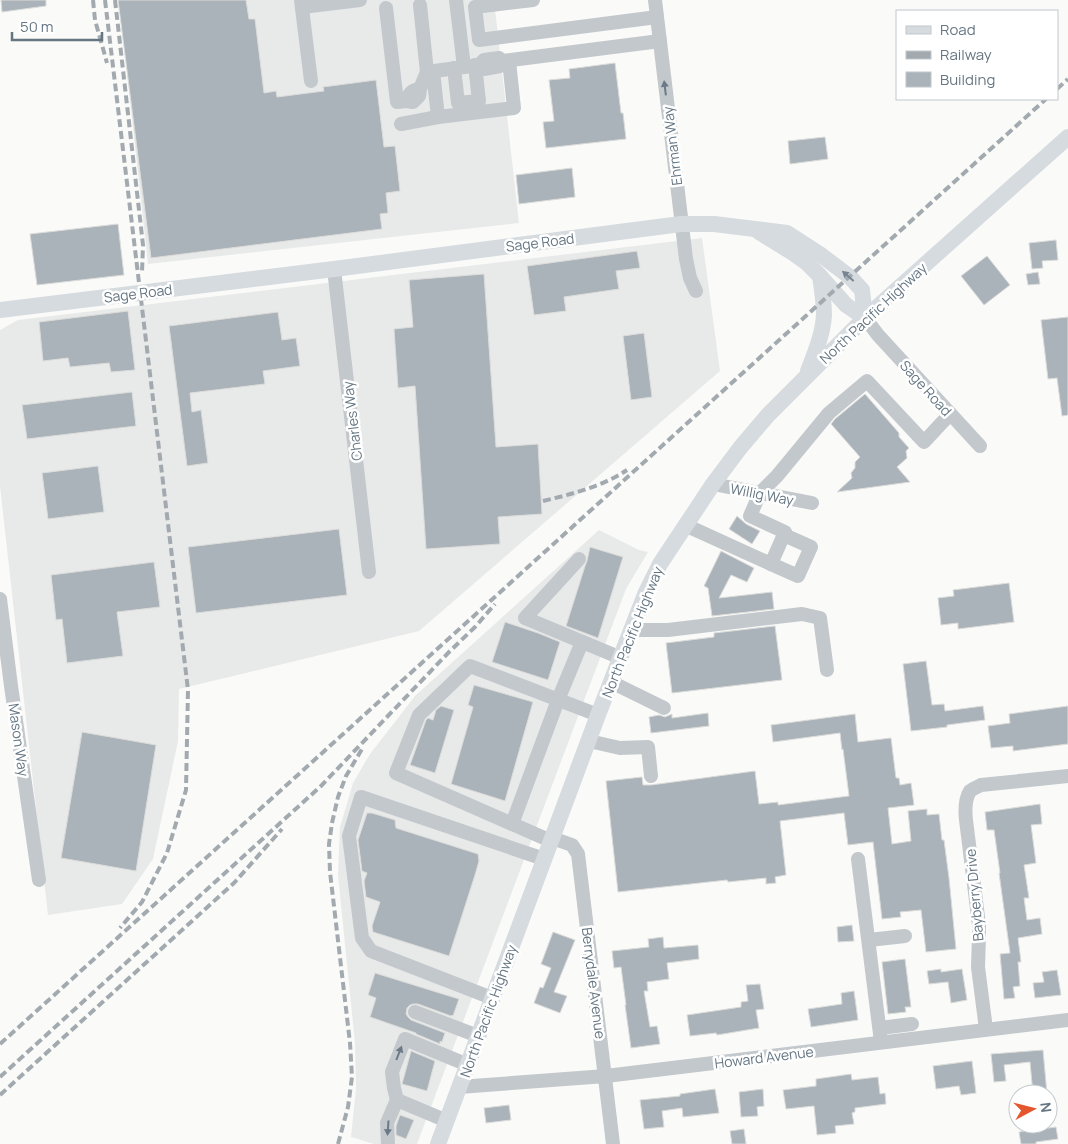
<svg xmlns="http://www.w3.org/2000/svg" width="1068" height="1144" font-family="Manrope,sans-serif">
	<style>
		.built { fill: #e8e9e9 }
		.building { fill: #aab3b9; stroke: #dcdcda }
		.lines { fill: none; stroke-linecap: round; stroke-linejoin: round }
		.minor { stroke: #c3c8cc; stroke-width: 14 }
		.major { stroke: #d6dbdf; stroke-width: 16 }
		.rail { stroke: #a2aab0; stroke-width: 4; stroke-dasharray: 8 4; stroke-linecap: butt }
		.oneway { fill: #6a7a87 }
		.oneway2 { fill: #768591 }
		.labels { text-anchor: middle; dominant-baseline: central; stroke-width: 5; stroke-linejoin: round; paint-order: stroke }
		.street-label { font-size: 14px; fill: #657683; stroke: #fff }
	</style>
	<rect width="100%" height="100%" fill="#fafaf8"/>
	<g class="built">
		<polygon points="119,0 494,0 519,223 148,264"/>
		<polygon points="702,238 720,371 419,631 179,689 178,741 153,859 122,904 48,915 0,486 0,330 18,320"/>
		<polygon points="599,530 639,550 648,552 626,589 417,1144 374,1144 351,1137 356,1089 355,1043 338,875 340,827 353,783 370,754 415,696"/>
	</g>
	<g class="building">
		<polygon points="1,0 46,0 46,6 2,12"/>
		<polygon points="118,0 246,0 249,19 255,19 264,93 276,91 277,97 324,91 323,87 376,80 384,147 395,146 400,191 386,193 388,213 380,214 382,229 151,258"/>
		<polygon points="615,63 621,113 623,113 626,139 546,148 543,122 554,121 549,80 570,78 569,69"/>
		<polygon points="825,137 828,159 790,164 788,141"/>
		<polygon points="572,168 575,197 519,204 516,175"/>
		<polygon points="118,224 124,275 37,285 30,234"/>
		<polygon points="1056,240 1058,260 1042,261 1043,268 1032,269 1029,243"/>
		<polygon points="637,251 640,268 616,271 619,289 564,297 566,311 534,315 527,266"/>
		<polygon points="987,256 1010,285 984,305 961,276"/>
		<polygon points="1038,272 1040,284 1028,285 1026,274"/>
		<polygon points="484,274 496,447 538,444 542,514 498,517 500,544 426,549 415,386 398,388 394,329 413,327 409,280"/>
		<polygon points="128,311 135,370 111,372 109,363 70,367 68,358 43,361 39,322"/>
		<polygon points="278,312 282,340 296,338 300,366 263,371 265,384 190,393 192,412 201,410 208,463 187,466 169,326"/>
		<polygon points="1068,317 1068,415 1062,416 1057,378 1048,379 1041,320"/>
		<polygon points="644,333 652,397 631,400 623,336"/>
		<polygon points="132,392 136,426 27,439 22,405"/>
		<polygon points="865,394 899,433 899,437 909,448 906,451 907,458 897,467 910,482 837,492 852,478 851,473 855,468 855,462 860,457 831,424 835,419"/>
		<polygon points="98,466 104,512 48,519 42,473"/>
		<polygon points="737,516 746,524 760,531 752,544 729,529"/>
		<polygon points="339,529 347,595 196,613 188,547"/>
		<polygon points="590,547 623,557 598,638 566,626 585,566 587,561"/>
		<polygon points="721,551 754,568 747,582 731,575 719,598 772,592 774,609 712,616 708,588 704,586"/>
		<polygon points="154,562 160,607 117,612 123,656 67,663 62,619 56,620 51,575"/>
		<polygon points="1009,583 1014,622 958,629 958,623 941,625 938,598 954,596 953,590"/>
		<polygon points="505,622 538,633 560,642 548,680 492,662"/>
		<polygon points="775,626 782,680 672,693 666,643 714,637 714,633"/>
		<polygon points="926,661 932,705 944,704 945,711 983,706 985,720 947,725 947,727 911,731 903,664"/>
		<polygon points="474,685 533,702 505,801 451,784 473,707 468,705"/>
		<polygon points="441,706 454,710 435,773 410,765 426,720 428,718 433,720 436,710"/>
		<polygon points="1068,706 1068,744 1013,751 1013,746 991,748 988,726 1010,723 1009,714"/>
		<polygon points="708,713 709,726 651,733 649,717 659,715 665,717 672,714 672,718"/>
		<polygon points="855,714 858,742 891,738 896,778 899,778 900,785 911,783 914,805 888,808 892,844 911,841 908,811 927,809 927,815 939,814 942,840 944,840 949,878 956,949 926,952 921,910 900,912 901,917 882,919 873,842 848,845 844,813 780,821 786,875 775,877 776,883 766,884 766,878 728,882 727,880 618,892 606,781 642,777 643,785 651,785 755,771 759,804 778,802 778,805 849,796 843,749 842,750 840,733 773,742 771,725"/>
		<polygon points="82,732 156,745 136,871 61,858"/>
		<polygon points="1040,804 1042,824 1031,825 1036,863 1024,865 1029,898 1024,898 1027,920 1040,918 1042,934 1018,938 1021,962 1018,962 1020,986 1013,987 1015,998 1004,999 1000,954 1010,953 999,873 1000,873 994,830 987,830 985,812"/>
		<polygon points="367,813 372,813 395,820 396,828 478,854 479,861 475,875 449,956 373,932 372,926 380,902 366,897 364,881 367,873 362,871 358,840"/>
		<polygon points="852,925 854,941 838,942 837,927"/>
		<polygon points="553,932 575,940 554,992 567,996 560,1013 534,1003 540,987 543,988 551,968 541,964"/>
		<polygon points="663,937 664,948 698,945 699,959 667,963 669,979 647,982 648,991 644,991 650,1027 657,1026 660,1044 631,1048 625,1005 626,1005 621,967 614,968 612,951 649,947 648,939"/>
		<polygon points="905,959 911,1007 905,1007 906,1012 888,1014 882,962"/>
		<polygon points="941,969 941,972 962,969 967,1000 951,1003 948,982 929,984 927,971"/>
		<polygon points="1057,970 1061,995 1035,998 1033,983 1044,982 1042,972"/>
		<polygon points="375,973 459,999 453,1016 452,1015 451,1016 418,1004 413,1004 410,1005 407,1008 406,1014 408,1017 411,1020 445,1033 442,1042 440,1041 440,1044 416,1034 416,1033 370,1017 376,998 368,995"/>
		<polygon points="760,984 764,1009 756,1010 759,1028 717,1035 716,1033 690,1036 687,1015 741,1007 741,1002 748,1001 746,985"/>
		<polygon points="854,991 858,1020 811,1027 808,1009 842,1004 841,993"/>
		<polygon points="1043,1050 1047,1094 1033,1094 1030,1062 1004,1065 1006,1081 994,1082 991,1054"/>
		<polygon points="411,1051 435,1061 427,1091 402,1084"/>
		<polygon points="972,1061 976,1093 961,1095 959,1086 936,1089 933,1066"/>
		<polygon points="851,1074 852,1080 878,1077 880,1094 885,1093 886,1104 855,1108 855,1112 852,1113 854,1124 835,1126 836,1133 817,1135 814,1106 786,1109 783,1090 816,1086 816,1079"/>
		<polygon points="715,1089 719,1113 683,1117 682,1108 662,1111 664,1127 644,1129 640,1100 680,1096 680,1094"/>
		<polygon points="763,1089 764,1106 757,1107 758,1116 741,1117 739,1092"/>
		<polygon points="509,1105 511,1120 486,1123 484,1108"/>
		<polygon points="400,1115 414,1120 406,1139 396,1135 396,1126"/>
		<polygon points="1056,1127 1058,1139 1036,1142 1036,1144 1021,1144 1019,1132"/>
		<polygon points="744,1129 746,1144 732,1144 730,1131"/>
	</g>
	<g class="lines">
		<g class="minor">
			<polyline points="301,0 311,81"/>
			<polyline points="456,0 464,67"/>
			<polyline points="533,0 475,7 479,40 657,17"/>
			<polyline points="655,0 686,259 690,278 696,291"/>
			<polyline points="420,5 427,72 479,65"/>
			<polyline points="302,7 360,0"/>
			<polyline points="386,8 397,102 406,101"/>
			<polyline points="503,61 500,66 484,69 479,65 484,60 499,58 503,61 660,41"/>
			<polyline points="454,68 458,103 479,101 475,65"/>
			<polyline points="433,71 438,117 514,108 509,61"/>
			<path d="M420 89C412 90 409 93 406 101L413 102 419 96 420 89 427 72"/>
			<polyline points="401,124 438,117"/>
			<polyline points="334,269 369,572"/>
			<polyline points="865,318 878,335 980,446"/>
			<polyline points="713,484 812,503"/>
			<polyline points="685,525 771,564 785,532 750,516 760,493 777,476 829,413 867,381 924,442 950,414"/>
			<polyline points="579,559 525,618 621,658"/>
			<polyline points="771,564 798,576 811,547 784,535"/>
			<polyline points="0,599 11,686 39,880"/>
			<polyline points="631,630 668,630 802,614 820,618 827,670"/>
			<polyline points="611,682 664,708"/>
			<polyline points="589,741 620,748 648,747 651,776"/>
			<polyline points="512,824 558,700 582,642"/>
			<polyline points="552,838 572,845 578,854 613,1144"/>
			<polyline points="551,841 396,773 419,715 470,666 598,715"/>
			<polyline points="858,859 881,1042"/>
			<polyline points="869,940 905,936"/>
			<polyline points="492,998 371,951 362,938 349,836 361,797 544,859"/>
			<polyline points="415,1012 478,1036"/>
			<polyline points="880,1028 912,1024"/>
			<path d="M986 1029 978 967 979 936V925L966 820C965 811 965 799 970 791 973 788 978 787 981 785L1068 776"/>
			<polyline points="459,1087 606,1076 1068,1020"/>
			<polyline points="397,1100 394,1088 392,1072 405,1039 468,1065"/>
			<polyline points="388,1144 387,1123 397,1100 447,1121"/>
		</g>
		<g class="major">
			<polyline points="759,232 793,253 807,263 820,276 846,305 865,318"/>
			<polyline points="0,310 334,269 681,224 714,224 787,233 821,255 850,277 862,290 865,318"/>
			<path d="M808 371C815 353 823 334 824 315 824 302 822 289 820 276"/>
			<polyline points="438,1144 598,715 646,592 660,564 713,484 740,448 768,415 865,318 1068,137"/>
		</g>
		<g class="rail">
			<polyline points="93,0 95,20 107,63"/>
			<polyline points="105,0 188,690 186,790 167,853 142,902 120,928"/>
			<polyline points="115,0 143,245 142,272"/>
			<polyline points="1057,89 1068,79"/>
			<path d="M543 501C572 494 601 487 627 470"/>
			<polyline points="0,1044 1046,99"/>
			<polyline points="0,1077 321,786 449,652 475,627 495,604"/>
			<polyline points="0,1095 234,883 282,829"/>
			<polyline points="338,1144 348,1107 352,1077 350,1043 330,872 329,844 332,823 338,797 346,776 362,749"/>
		</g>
	</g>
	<defs><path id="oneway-solid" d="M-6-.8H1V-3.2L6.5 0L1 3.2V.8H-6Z" transform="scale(1.25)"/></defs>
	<g class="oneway">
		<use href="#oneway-solid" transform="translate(665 88) rotate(-97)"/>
		<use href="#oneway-solid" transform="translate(399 1053) rotate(-69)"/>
		<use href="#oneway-solid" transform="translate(388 1128) rotate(94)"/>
	</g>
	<use class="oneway2" href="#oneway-solid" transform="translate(848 276) rotate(-139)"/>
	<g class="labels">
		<g class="street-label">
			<text transform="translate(672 146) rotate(-97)">Ehrman Way</text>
			<text transform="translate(540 242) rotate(-7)">Sage Road</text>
			<text transform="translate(138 293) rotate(-7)">Sage Road</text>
			<text transform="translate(873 313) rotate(-43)">North Pacific Highway</text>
			<text transform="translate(926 388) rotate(48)">Sage Road</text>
			<text transform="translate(352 421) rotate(-97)">Charles Way</text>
			<text transform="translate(762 494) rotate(11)">Willig Way</text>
			<text transform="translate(632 632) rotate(-68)">North Pacific Highway</text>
			<text transform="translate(19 740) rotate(82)">Mason Way</text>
			<text transform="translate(974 895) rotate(-95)">Bayberry Drive</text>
			<text transform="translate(594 983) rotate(83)">Berrydale Avenue</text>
			<text transform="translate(488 1011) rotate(-70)">North Pacific Highway</text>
			<text transform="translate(764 1057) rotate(-7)">Howard Avenue</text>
		</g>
	</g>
	<rect x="896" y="10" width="162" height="90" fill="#ffffff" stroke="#c1c8cd"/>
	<rect x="906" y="26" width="25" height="8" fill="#d6dbdf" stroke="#c1c8cd"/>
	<text x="940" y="35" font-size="15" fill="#657683">Road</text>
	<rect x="906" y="51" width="25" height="8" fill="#a2aab0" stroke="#c1c8cd"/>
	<text x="940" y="60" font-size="15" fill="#657683">Railway</text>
	<rect x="906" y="72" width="25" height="15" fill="#aab3b9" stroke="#c1c8cd"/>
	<text x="940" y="85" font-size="15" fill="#657683">Building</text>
	<g transform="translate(1033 1109) rotate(83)"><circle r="24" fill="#ffffff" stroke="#c1c8cd"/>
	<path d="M0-4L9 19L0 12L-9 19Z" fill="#e4572e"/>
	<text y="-8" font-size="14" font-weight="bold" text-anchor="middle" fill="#657683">N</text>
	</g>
	<path d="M12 32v8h90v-8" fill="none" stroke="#657683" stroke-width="2.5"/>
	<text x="20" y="32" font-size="15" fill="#657683" stroke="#ffffff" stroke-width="4" paint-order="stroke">50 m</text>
</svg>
